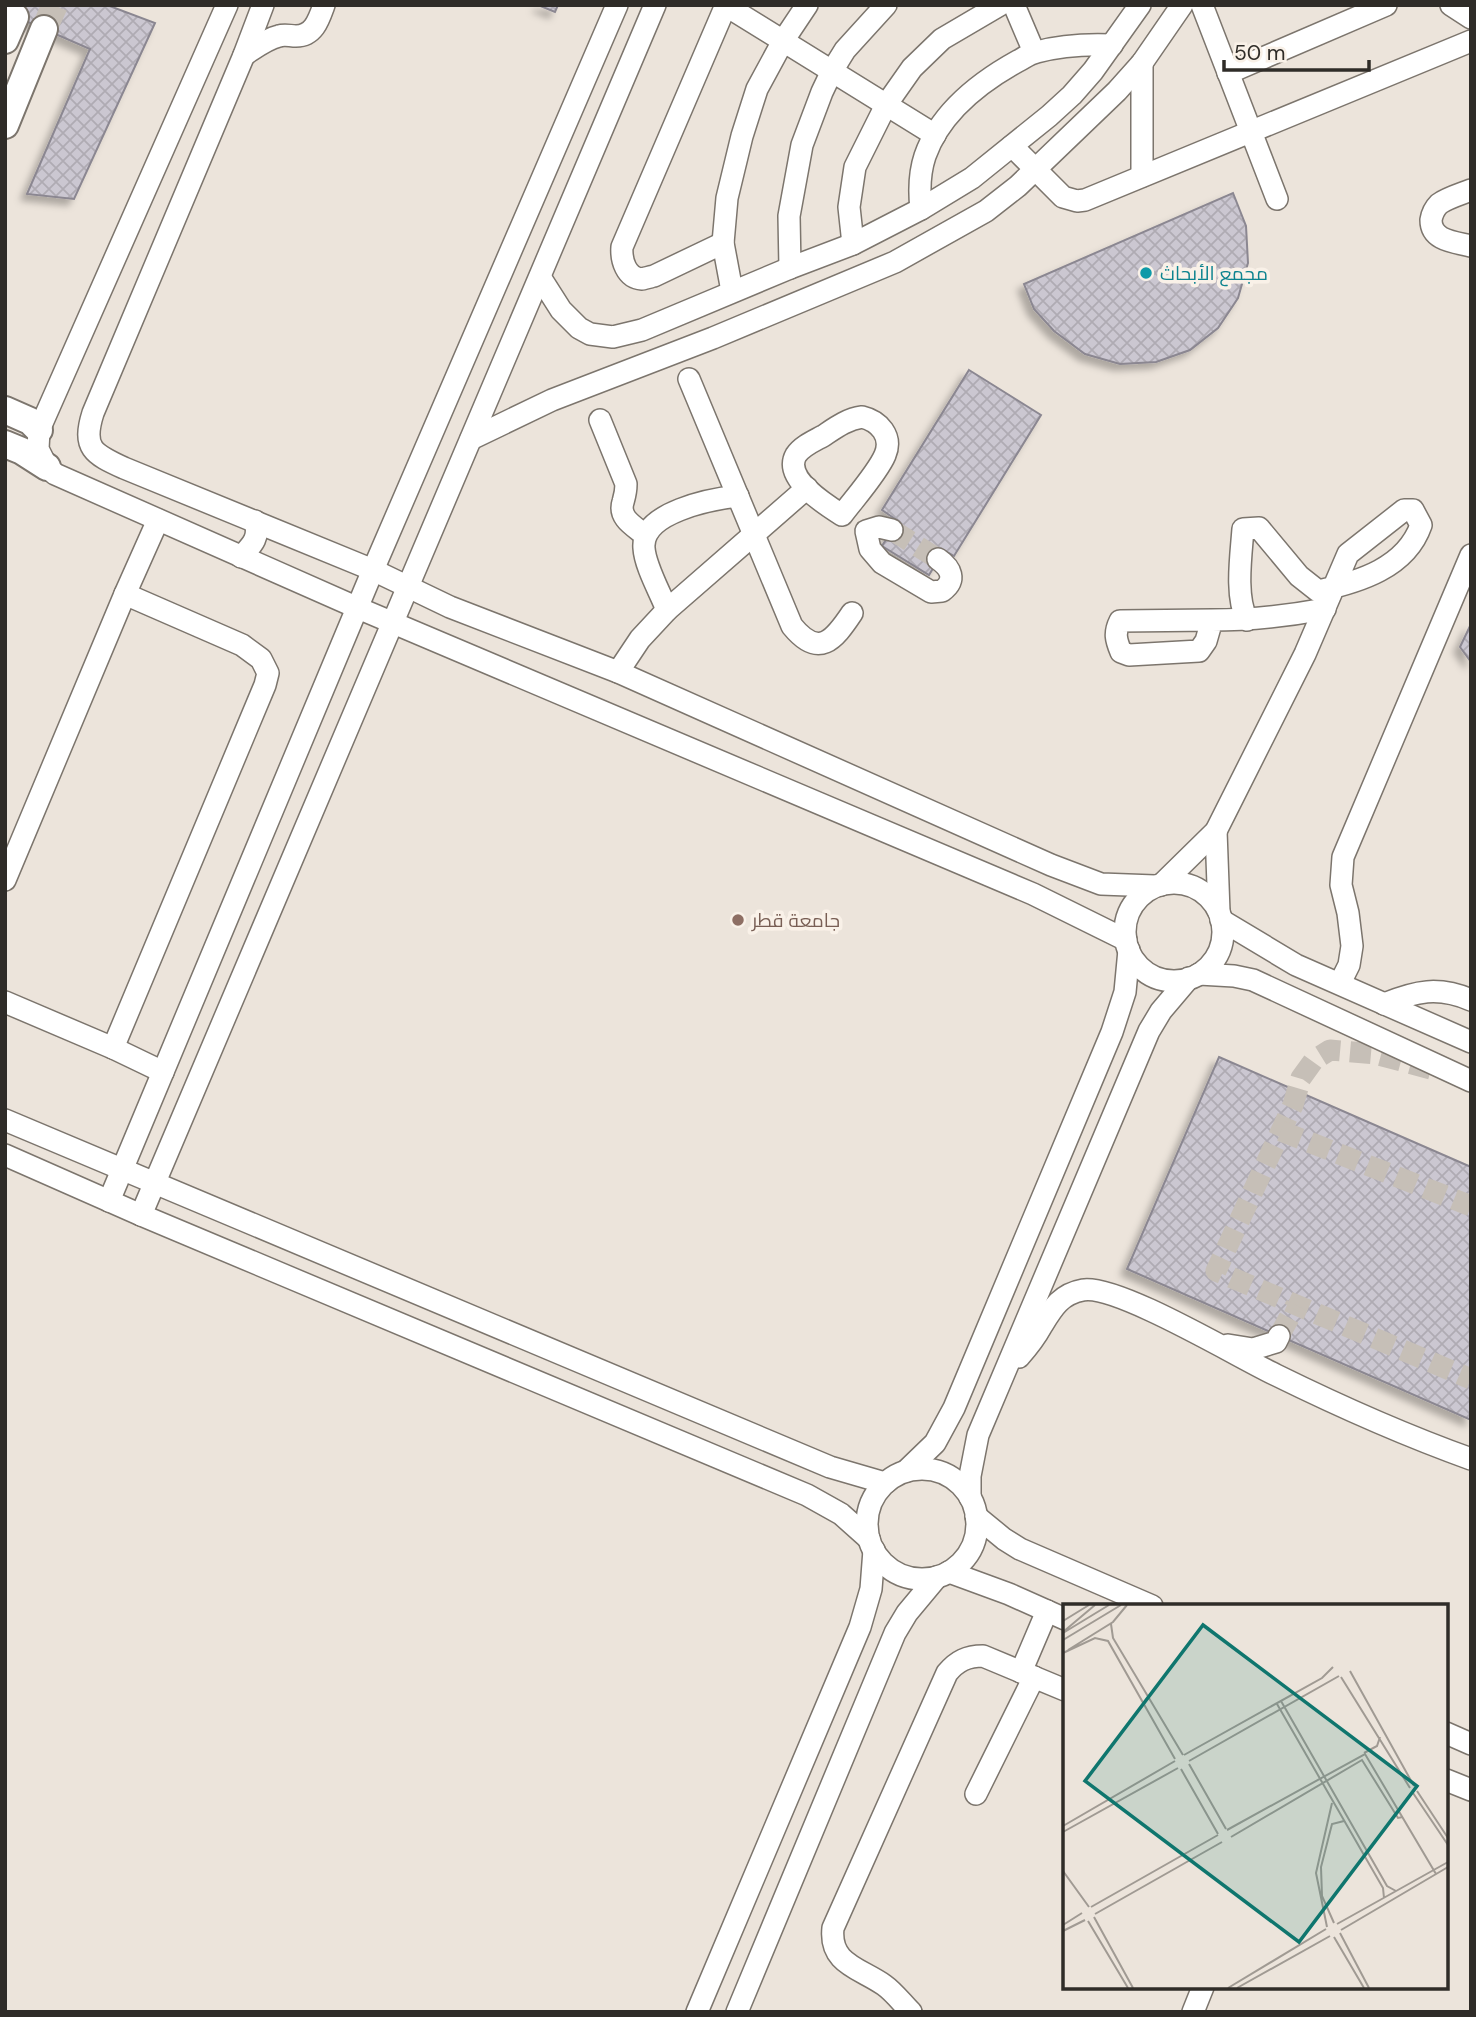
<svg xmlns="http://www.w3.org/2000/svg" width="1476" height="2017" font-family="'DM Sans',Cairo,sans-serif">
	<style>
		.building { fill: url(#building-cross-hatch); stroke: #8b8791; stroke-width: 2; filter: url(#shadow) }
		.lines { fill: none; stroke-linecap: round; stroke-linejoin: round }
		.minor-tunnel { stroke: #c6bfb7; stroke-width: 21; stroke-dasharray: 21 10; stroke-linecap: butt }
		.major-tunnel { stroke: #c6bfb7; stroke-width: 26; stroke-dasharray: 26 13; stroke-linecap: butt }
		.minor-casing { stroke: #7c756d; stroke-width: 24 }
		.major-casing { stroke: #7c756d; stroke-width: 30 }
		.minor { stroke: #fff; stroke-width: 21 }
		.major { stroke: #fff; stroke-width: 26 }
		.culture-dot { fill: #0f9aa8; stroke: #f9f1e8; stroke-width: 2.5 }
		.education-dot { fill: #8d6e63; stroke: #f9f1e8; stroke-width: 2.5 }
		.labels { text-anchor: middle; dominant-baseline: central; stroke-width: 7; stroke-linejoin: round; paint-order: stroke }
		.culture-label { font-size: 19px; fill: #0d838f; stroke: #f9f1e8; text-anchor: start }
		.education-label { font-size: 19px; fill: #785e54; stroke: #f9f1e8; text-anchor: start }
		.inset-road { fill: none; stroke: #a09a93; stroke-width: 2 }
		.view { fill: #0f766e; fill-opacity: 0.15; stroke: #0f766e; stroke-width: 3.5 }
		.inset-edge { fill: none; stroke: #2f2c28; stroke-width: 3.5 }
	</style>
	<defs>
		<pattern id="building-cross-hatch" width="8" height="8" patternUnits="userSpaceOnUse" patternTransform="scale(1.75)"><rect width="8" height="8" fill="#cbc7d1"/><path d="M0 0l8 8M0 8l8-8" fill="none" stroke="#afabb3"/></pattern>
		<filter id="shadow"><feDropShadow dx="-6" dy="6" stdDeviation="3.5" flood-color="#0004"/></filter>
	</defs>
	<rect width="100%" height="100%" fill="#ece4db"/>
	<g class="building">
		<polygon points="5,5 107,5 155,23 74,199 27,194 90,49 5,12"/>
		<polygon points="538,5 558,5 555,12"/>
		<polygon points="1233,193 1246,226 1248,263 1238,298 1218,328 1190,350 1156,362 1120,364 1085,354 1054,331 1034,309 1024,284"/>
		<polygon points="969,370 1041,415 954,556 944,550 929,575 882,546 898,521 882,510"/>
		<polygon points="1471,624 1471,662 1460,647"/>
		<polygon points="1219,1057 1471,1167 1471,1420 1127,1269"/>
	</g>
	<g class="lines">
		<g class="minor-tunnel">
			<polyline points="892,530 938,559"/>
			<polyline points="1431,1069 1375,1054 1330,1050 1314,1060 1301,1078 1293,1105 1216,1271 1471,1379"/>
			<polyline points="1281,1131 1471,1206"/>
			<polyline points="1279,1336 1296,1305"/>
		</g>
		<polyline class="major-tunnel" points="44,29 55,5"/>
		<defs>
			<g id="minor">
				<polyline points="227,5 39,430 38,449 47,467 55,474 358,608 1033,894 1126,940"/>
				<path d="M263 5 244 55 93 413C82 448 93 454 124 468L373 570 450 607 618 672 1051 865 1101 884 1155 886"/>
				<polyline points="725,5 935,135"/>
				<polyline points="1014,5 1034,52"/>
				<polyline points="1202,5 1277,199"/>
				<polyline points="1451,5 1471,18"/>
				<path d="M244 55C255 48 266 39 279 36 285 34 290 36 296 36 314 36 319 19 324 5"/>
				<polyline points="1228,73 1386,5"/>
				<polyline points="1012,146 1063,197 1077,201 1085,200 1471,41"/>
				<polyline points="1142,176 1142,63"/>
				<path d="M1471 190C1461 194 1447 198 1439 204 1435 208 1432 214 1431 220 1431 241 1455 242 1471 246"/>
				<path d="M921 209C919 191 919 174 925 156 940 113 980 82 1018 61 1024 58 1030 53 1037 52 1062 45 1087 44 1112 45"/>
				<path d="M723 243 654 276C653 276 643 279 642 279 626 278 621 260 622 247L726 5"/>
				<polyline points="853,244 849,207 855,167 886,105 912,68 942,39 1000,5"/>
				<polyline points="790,268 789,216 802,145 822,92 832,71 845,50 886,5"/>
				<polyline points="540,277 561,310 579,328 590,334 613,337 642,330 790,268 853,244 921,209 972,178 1049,116 1072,95 1093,71 1140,5"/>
				<polyline points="732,291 723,243 727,198 742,136 757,89 783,41 807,5"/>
				<path d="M689 379 792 626C819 659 834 640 852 613"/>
				<path d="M862 417C879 421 893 436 885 455 878 472 854 499 842 515 826 505 783 478 796 455 802 446 814 441 823 436 835 428 847 419 862 417Z"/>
				<path d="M600 420 626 484C626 492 625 495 623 502 618 518 634 526 645 535"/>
				<polyline points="471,439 552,400 713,338 895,262 986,211 1018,186 1117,91 1142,63 1182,5"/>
				<path d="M892 530 879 527 866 531 870 549 882 563 931 592 942 591C957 580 951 568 938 559"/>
				<path d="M241 557C252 545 260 538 255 521"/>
				<path d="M667 610C660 592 645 566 644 548 641 512 712 499 738 496"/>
				<path d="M1212 620 1120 621C1114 633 1116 640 1121 652L1129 655 1199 651 1206 641 1212 620C1251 620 1287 616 1325 609"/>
				<polyline points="618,672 640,639 667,610 807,488"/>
				<polyline points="1216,831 1219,912"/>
				<polyline points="5,880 125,594 158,520"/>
				<circle cx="1174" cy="932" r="49"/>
				<path d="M1161 885 1216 831 1305 654 1348 554 1404 510H1413L1421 525C1406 568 1359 582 1318 591L1299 576 1259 528 1243 529C1241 556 1235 596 1247 620"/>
				<polyline points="1221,920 1296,965 1471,1042"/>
				<polyline points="1199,974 1234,976 1253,980 1471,1081"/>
				<polyline points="1340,983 1349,965 1352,946 1348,913 1341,885 1343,857 1471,555"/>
				<polyline points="5,1002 113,1048 163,1072"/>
				<path d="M1384 1004C1416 991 1438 986 1471 1000"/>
				<polyline points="113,1048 265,685 268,673 261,659 242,645 125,594"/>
				<polyline points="5,1120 830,1467 885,1483"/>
				<polyline points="5,1155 141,1215 807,1495 841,1514 869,1539"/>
				<polyline points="109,1201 373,570 617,5"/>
				<polyline points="141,1215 655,5"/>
				<polyline points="1228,1345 1253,1349 1276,1342 1279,1336"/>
				<path d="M1019 1357C1027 1348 1035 1338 1041 1327 1052 1309 1060 1294 1083 1290 1117 1284 1238 1357 1276 1375 1339 1406 1404 1435 1471 1459"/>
				<circle cx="922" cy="1524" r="55"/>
				<polyline points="906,1471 935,1443 954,1408 1112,1032 1125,992 1129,950"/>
				<polyline points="970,1497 970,1476 978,1435 1149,1031 1161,1011 1189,978"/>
				<polyline points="976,1516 1004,1539 1020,1549 1152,1606"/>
				<polyline points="949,1572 1009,1594 1065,1619"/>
				<polyline points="1021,1672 1047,1611"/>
				<polyline points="1446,1733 1471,1744"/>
				<polyline points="1446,1780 1471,1790"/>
				<polyline points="976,1794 1034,1677"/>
				<polyline points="697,2012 860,1627 871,1589 874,1550"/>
				<polyline points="737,2012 895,1633 907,1613 937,1577"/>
				<path d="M911 2012C902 2003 894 1992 884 1985 860 1968 829 1964 833 1928L947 1673C957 1661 967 1656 983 1656L1065 1690"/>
				<polyline points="1193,2012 1203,1987"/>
			</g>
			<g id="major">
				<polyline points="5,40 15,17"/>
				<polyline points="5,125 44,29"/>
				<polyline points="5,410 30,421 39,430"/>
				<polyline points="5,444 22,451 47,467"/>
			</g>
		</defs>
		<use href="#minor" class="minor-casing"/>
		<use href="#major" class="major-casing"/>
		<use href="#minor" class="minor"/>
		<use href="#major" class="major"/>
	</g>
	<circle class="culture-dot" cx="1146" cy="273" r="7"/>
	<circle class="education-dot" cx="738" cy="920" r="7"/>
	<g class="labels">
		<g class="culture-label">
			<text x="1160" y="273">مجمع الأبحاث</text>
		</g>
		<g class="education-label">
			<text x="752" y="920">جامعة قطر</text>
		</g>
	</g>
	<g transform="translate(1063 1604)">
		<rect width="385" height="385" fill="#ece4db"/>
		<path class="inset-road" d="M0 17 26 1M48 20 50 34 120 151M0 28 32 1M0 29 46 1M0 36 58 1M5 46 50 18 64 1M0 49 32 34 45 37 112 155M287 67 351 182M278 73 347 184M218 97 324 282 333 287M214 100 320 284 321 294M301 149 314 142 317 133M121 151 259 74 270 63M126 157 276 72M126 160 163 225M118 165 155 230M354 187 385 234M350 189 385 241M0 222 112 157M164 226 302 150 373 270M0 228 115 164M168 233 299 156 335 214 340 213M0 267 26 303M28 303 155 231M32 310 159 238M31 313 70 384M25 317 65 384M271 319 259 292 258 263 269 220 281 217M274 320 385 258M0 321 19 309M264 323 253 269 269 199M278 326 385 263M0 327 22 316M277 329 306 384M271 333 301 384M165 384 263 325M174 384 267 332"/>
		<path class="view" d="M140 21 354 182 236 338 22 177Z"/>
		<rect width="385" height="385" class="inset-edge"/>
	</g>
	<rect width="1476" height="2017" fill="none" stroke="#2f2c28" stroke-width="14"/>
	<path d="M1224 60v10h145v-10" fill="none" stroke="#2f2c28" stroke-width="3.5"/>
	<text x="1234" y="60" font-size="21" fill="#2f2c28" stroke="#f9f1e8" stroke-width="5" paint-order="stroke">50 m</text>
</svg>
